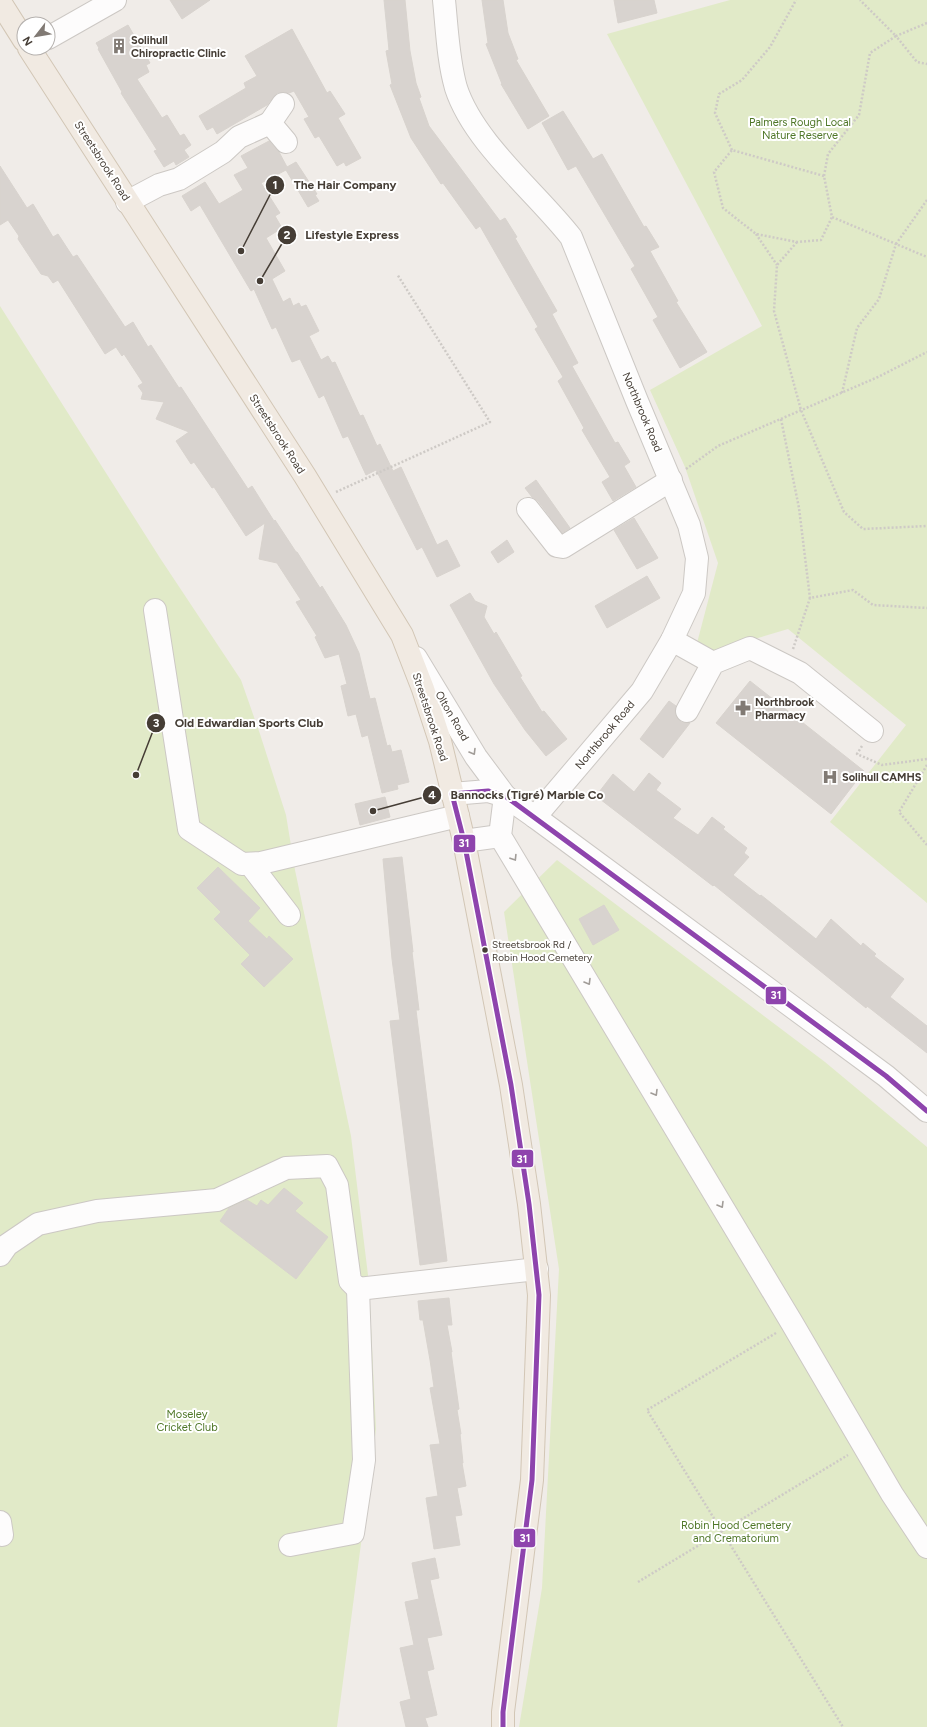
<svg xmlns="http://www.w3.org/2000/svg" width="927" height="1727" font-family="Figtree,sans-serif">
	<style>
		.green { fill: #e1eac8 }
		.building { fill: #d8d3cf; stroke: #d8d3ce }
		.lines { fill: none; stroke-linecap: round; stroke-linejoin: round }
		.minor-casing { stroke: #ccc8c4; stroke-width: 24 }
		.major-casing { stroke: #d2c6b5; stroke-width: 24 }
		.path { stroke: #cecac6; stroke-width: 2.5; stroke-dasharray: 2 2; stroke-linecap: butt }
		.minor { stroke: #fdfcfc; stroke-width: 22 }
		.major { stroke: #f1eae2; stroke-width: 22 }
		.bus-1-casing { stroke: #fff; stroke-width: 8 }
		.bus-1 { stroke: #8e44ad; stroke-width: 5 }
		.oneway { stroke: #a19c98 }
		.bus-dot { fill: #453d35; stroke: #fff; stroke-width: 1.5 }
		.labels { text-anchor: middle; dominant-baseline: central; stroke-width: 4; stroke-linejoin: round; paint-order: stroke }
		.bus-label { font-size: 10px; fill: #453d35; stroke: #fff; text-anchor: start }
		.poi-label { font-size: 11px; font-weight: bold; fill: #453d35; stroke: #fff; text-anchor: start }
		.park-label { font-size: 11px; fill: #4f7728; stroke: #fff }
		.street-label { font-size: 11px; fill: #453d35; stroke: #fff }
		.leader { fill: none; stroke: #453d35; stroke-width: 1.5 }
		.callout-dot { fill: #453d35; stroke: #fff; stroke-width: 1.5 }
		.mark-label { font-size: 12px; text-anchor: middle; font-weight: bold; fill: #fff }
		.callout-label { font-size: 12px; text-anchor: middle; font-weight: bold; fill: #453d35; stroke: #fff; stroke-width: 4; stroke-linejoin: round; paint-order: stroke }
		.line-badge { stroke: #fff; stroke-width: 1.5 }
		.badge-label { font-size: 11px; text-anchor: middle; font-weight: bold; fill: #fff }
	</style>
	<rect width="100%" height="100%" fill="#f0ece8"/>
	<g class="green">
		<polygon points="730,0 927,0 927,903 830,822 906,725 788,629 715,651 697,643 718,563 685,467 650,390 762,326 607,34"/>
		<polygon points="0,306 160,558 241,680 260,734 286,815 295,870 351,1136 368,1275 370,1305 376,1429 337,1727 0,1727"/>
		<polygon points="557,860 825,1062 927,1147 927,1727 519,1727 542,1588 559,1269 504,912"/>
	</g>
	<g class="building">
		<polygon points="170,0 210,0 182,19"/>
		<polygon points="384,0 405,0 410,51 416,83 421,97 419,98 429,126 500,221 505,218 517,237 515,238 557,311 552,314 578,363 572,366 615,443 618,442 630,462 624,466 636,487 613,501 602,482 610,477 582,430 584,428 558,381 563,377 535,329 538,327 480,226 476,229 443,183 441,184 411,138 390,85 392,84 386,51 389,50"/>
		<polygon points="482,0 503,0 508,33 518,59 516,60 549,116 528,129 501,84 502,84 486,44 488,43"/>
		<polygon points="614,0 654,0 657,13 618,23"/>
		<polygon points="128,25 150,63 146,65 149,72 137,79 162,118 167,115 180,136 184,134 191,145 184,150 189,157 176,165 174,161 164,167 154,151 157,150 121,93 122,92 98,49 99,48 96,43"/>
		<polygon points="292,29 327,93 330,91 345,114 338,118 361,158 346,166 344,162 337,166 319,136 315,138 304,119 309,117 294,91 289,93 284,92 277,93 267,105 217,134 213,127 207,130 199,116 246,88 244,83 257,76 245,56"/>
		<polygon points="563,111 593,159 602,154 644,227 646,226 659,247 650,251 678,301 676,302 707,352 680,368 653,320 658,317 631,269 635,266 576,166 568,170 542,123"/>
		<polygon points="269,141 279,152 287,167 296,162 317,194 315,195 319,201 308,207 286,170 261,183 280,213 275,216 282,228 266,238 285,271 272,279 283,302 290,298 293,306 299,303 301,307 306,305 319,331 309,336 321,360 328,356 332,363 335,362 360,416 363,415 377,446 380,444 393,471 401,467 437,545 447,540 460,566 437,577 422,547 417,550 376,470 366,475 348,436 343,438 324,395 319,398 300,359 292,362 276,327 272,329 254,289 251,291 200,205 191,211 182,196 205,182 219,204 243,190 234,175 248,168 241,156"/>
		<polygon points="0,166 27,208 33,204 53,237 58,234 73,257 77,255 125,327 133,322 148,347 151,345 179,388 181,387 248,489 252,486 274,521 275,520 296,552 297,552 320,588 322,586 346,625 359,653 370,699 375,698 387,746 390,745 392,752 401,750 409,782 397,785 398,789 382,793 368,735 362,737 356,714 348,716 341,686 347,684 339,654 325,658 315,637 317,636 296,602 301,600 277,563 259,559 265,523 246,536 214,487 212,488 194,462 191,464 176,441 189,432 156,419 164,402 141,399 143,393 138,386 143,383 124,354 122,356 116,347 105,354 58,280 53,283 48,276 41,274 18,239 19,236 8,220 0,225"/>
		<polygon points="536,480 570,528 562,533 538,501 532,497 525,488"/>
		<polygon points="634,518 658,558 637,569 614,530"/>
		<polygon points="507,540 514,552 498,563 491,552"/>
		<polygon points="647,576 660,598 607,628 595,606"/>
		<polygon points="470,593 475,601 487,606 484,617 494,634 496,632 522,676 520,677 542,712 544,711 567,739 546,756 525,730 494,684 450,605"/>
		<polygon points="750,681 864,771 831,814 716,723"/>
		<polygon points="669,701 676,706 675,712 677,718 681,722 690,723 663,758 640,739"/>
		<polygon points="649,773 661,783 656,790 681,809 673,818 698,835 712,817 725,827 723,829 747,848 744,853 749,857 733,875 760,896 761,895 816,939 831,919 861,946 863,943 876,954 874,956 904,979 890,997 927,1026 927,1053 867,1006 866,1008 835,983 714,885 713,886 596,796 613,774 634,792"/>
		<polygon points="385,797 390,817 360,825 355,804"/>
		<polygon points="402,857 413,952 412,952 419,1010 416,1010 447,1261 420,1265 390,1021 400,1020 392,959 383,859"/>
		<polygon points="218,867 260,908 248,921 267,939 269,936 293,959 264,987 241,964 250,955 214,919 221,912 197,888"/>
		<polygon points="604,905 619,930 593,945 579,919"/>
		<polygon points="284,1188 303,1203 295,1211 328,1237 296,1279 220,1221 229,1208 247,1200 257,1206 261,1200 268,1205"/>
		<polygon points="449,1298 452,1325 447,1325 452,1352 451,1352 459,1409 457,1410 461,1434 460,1434 463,1463 462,1463 466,1486 457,1488 462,1515 455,1516 460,1545 434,1549 426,1498 438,1496 430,1445 440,1444 430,1388 434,1387 430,1360 423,1320 420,1320 418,1301"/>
		<polygon points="435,1558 439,1578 430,1580 442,1635 427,1638 434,1669 427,1671 437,1715 425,1718 428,1727 406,1727 400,1702 411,1699 400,1648 414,1645 405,1602 419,1599 412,1563"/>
	</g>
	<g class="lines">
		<defs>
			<g id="minor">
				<path d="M444 0C447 29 448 60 456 88 474 143 536 192 571 237L637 401 689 525 697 558 694 593 672 640 642 691 535 817"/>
				<polyline points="48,38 115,0"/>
				<polyline points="270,123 283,104"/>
				<polyline points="127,202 159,185 179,179 223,152 239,137 270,123 286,142"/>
				<polyline points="528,509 557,546 563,547 671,480"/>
				<polyline points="155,610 189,829 242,864 261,863 458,816"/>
				<polyline points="672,640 713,663"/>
				<polyline points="416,658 476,757 505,796 500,836 792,1323 892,1494 927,1547"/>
				<polyline points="687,711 713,663 750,648 800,673 872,731"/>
				<polyline points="452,794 488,791 505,796 535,817 886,1076 927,1111"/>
				<polyline points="464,841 500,836"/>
				<polyline points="250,864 289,915"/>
				<polyline points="0,1255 7,1245 38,1224 97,1211 217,1200 286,1168 327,1166 337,1185 350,1281 358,1289 537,1269"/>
				<polyline points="0,1522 2,1535"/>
				<polyline points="290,1545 353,1533 364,1460 358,1289"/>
			</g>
			<g id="major">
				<polyline points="0,2 24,40"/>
				<polyline points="29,48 305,476 402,635 423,689 440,741 464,841 511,1085 529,1204 539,1295 532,1480 503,1712 503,1727"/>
			</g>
		</defs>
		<use href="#minor" class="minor-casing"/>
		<use href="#major" class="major-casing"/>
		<g class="path">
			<polyline points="927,23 896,36 917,62 927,64"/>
			<polyline points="732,150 715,113 719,94 742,80 770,47 796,0"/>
			<polyline points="824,176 732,150 714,172 723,208 756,234 797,242 821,240 832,217"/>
			<polyline points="927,200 896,244 927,257"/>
			<polyline points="756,234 777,265"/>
			<polyline points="797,242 777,265 774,311 801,410 844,512 863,529 927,526"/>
			<polyline points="842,393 857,328 879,299 896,244 832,217 824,176 828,154 859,115 870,53 896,36 860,0"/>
			<polyline points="781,419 799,508 810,598"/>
			<polyline points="686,469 718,446 878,377 927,352"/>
			<polyline points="336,492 490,422 397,274"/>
			<polyline points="793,649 810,598 853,590 873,605 927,608"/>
			<polyline points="862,746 857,754 882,765 927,759"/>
			<polyline points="927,765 899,812 927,845"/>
			<polyline points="776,1333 647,1410 843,1727"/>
			<polyline points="638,1582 848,1455"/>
		</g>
		<use href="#minor" class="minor"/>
		<use href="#major" class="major"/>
		<defs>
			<polyline id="bus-1" points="503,1727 503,1712 532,1480 539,1295 529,1204 511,1085 464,841 452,794 488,791 505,796 886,1076 927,1111"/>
		</defs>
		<use href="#bus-1" class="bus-1-casing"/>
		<use href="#bus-1" class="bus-1"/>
	</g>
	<defs><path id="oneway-chevron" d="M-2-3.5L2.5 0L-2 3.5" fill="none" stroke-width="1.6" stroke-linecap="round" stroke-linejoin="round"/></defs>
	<g class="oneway">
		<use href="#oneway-chevron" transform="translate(473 752) rotate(59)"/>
		<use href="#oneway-chevron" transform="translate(514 858) rotate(58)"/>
		<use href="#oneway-chevron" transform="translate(588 982) rotate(59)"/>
		<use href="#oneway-chevron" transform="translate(655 1093) rotate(59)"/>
		<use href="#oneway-chevron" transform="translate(721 1205) rotate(59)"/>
	</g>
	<defs>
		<symbol id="building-bare" viewBox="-9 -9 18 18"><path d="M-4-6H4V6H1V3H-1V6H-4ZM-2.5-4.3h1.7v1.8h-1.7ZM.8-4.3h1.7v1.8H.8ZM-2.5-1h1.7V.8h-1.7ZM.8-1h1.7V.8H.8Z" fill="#817a74" stroke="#fff" stroke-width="2.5" paint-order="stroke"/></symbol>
		<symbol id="pharmacy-bare" viewBox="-9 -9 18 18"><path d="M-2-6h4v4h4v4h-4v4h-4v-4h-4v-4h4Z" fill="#817a74" stroke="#fff" stroke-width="2.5" paint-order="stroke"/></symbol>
		<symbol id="hospital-bare" viewBox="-9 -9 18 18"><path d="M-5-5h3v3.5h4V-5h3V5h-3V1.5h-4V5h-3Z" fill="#817a74" stroke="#fff" stroke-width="2.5" paint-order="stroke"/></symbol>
	</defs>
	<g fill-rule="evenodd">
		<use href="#building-bare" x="108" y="35" width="22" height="22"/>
		<use href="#pharmacy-bare" x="732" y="697" width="22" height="22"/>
		<use href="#hospital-bare" x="819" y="766" width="22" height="22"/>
	</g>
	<circle class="bus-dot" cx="485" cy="950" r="3.5"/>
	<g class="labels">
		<g class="bus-label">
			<text x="492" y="944">Streetsbrook Rd /<tspan x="492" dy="13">Robin Hood Cemetery</tspan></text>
		</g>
		<g class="poi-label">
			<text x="131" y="40">Solihull<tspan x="131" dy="13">Chiropractic Clinic</tspan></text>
			<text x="755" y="702">Northbrook<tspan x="755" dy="13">Pharmacy</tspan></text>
			<text x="842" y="777">Solihull CAMHS</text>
		</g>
		<g class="park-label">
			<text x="800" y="122">Palmers Rough Local<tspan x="800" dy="13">Nature Reserve</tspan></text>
			<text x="187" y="1414">Moseley<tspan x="187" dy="13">Cricket Club</tspan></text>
			<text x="736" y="1525">Robin Hood Cemetery<tspan x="736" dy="13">and Crematorium</tspan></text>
		</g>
		<g class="street-label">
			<text transform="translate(102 161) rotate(57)">Streetsbrook Road</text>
			<text transform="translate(642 412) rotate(67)">Northbrook Road</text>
			<text transform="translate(277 434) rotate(57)">Streetsbrook Road</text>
			<text transform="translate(452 716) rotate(60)">Olton Road</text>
			<text transform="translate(430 717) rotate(72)">Streetsbrook Road</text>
			<text transform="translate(605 735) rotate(-50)">Northbrook Road</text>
		</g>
	</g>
	<path class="leader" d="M241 251L275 185M260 281L287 235M136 775L156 723M373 811L432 795"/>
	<g class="callout-dot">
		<circle cx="241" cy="251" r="4"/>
		<circle cx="260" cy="281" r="4"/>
		<circle cx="136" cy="775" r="4"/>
		<circle cx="373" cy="811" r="4"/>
		<circle cx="275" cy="185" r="10"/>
		<circle cx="287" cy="235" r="10"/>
		<circle cx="156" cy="723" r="10"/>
		<circle cx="432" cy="795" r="10"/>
	</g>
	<g class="mark-label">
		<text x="275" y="189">1</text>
		<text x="287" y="239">2</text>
		<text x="156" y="727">3</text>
		<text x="432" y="799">4</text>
	</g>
	<g class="callout-label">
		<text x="345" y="189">The Hair Company</text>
		<text x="352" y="239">Lifestyle Express</text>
		<text x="249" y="727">Old Edwardian Sports Club</text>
		<text x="527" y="799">Bannocks (Tigré) Marble Co</text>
	</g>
	<g class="line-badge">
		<rect x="453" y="834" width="23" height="19" rx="4" fill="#8e44ad"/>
		<rect x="765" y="986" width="22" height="19" rx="4" fill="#8e44ad"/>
		<rect x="511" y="1149" width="23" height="19" rx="4" fill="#8e44ad"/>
		<rect x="513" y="1528" width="23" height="20" rx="4" fill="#8e44ad"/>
	</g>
	<g class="badge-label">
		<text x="464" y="847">31</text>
		<text x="776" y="999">31</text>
		<text x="522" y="1163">31</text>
		<text x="525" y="1542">31</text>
	</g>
	<g transform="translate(36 36) rotate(239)"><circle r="19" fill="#ffffff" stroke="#b5b1ae"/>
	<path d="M0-3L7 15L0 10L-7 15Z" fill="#817a74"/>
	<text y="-6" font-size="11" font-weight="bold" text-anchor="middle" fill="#453d35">N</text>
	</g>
</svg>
